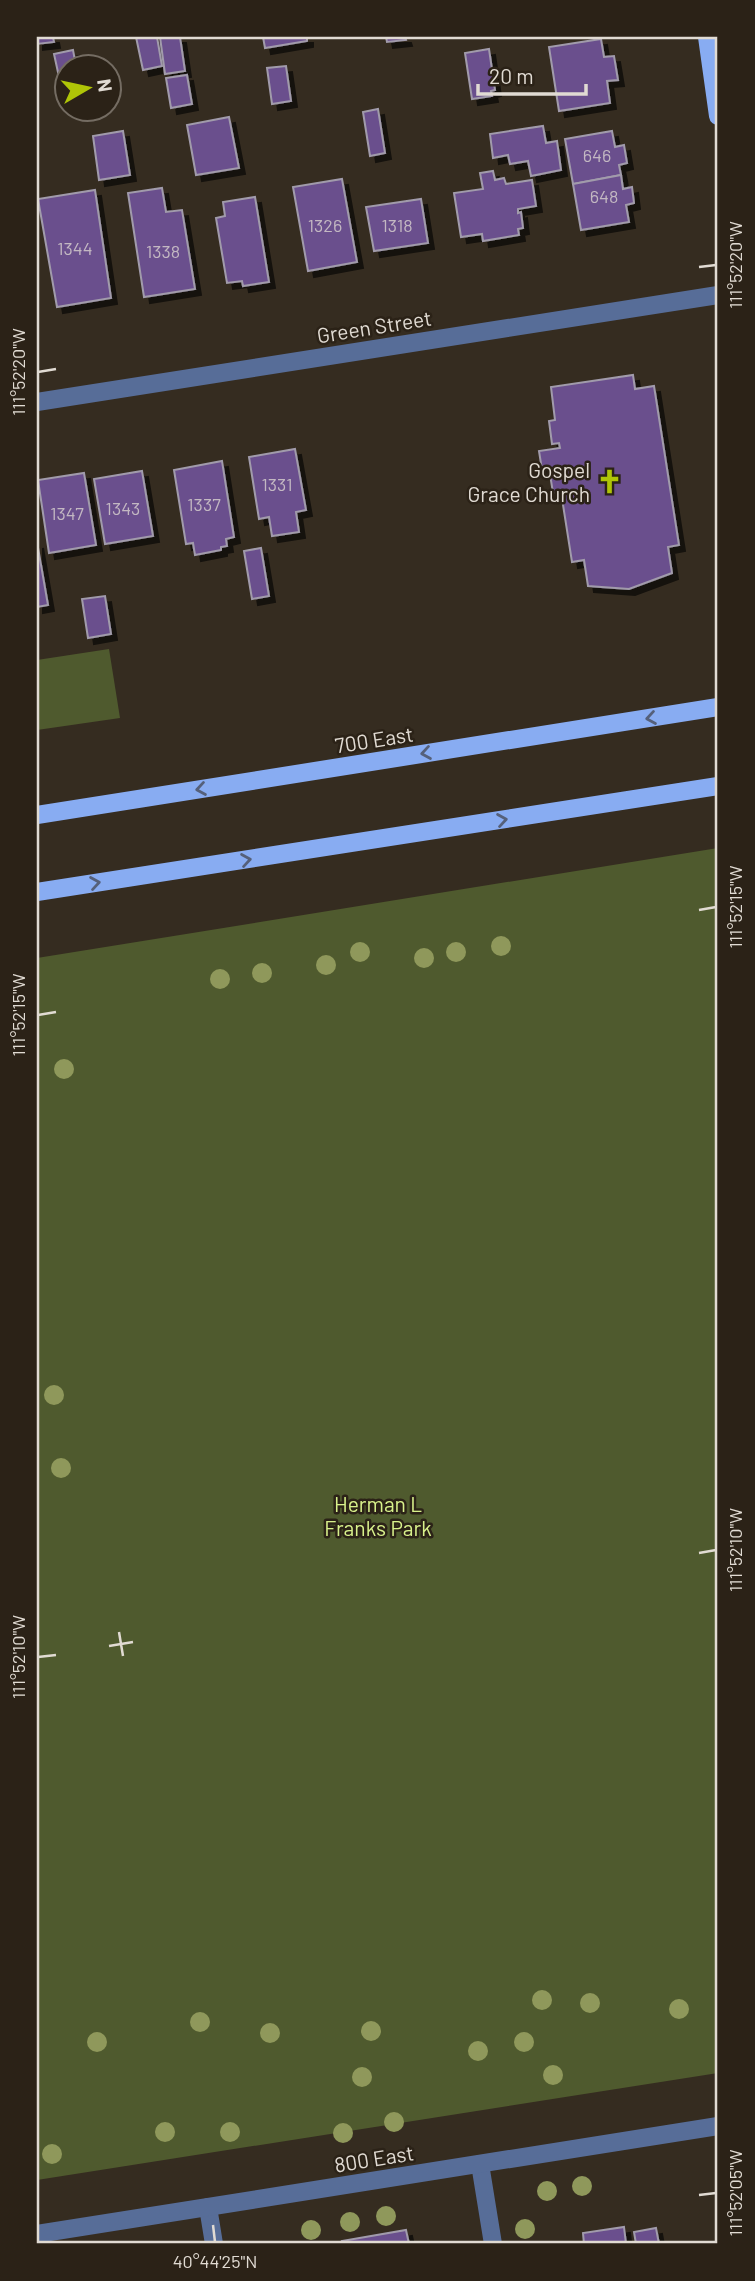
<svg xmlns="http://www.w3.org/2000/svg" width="755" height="2281" font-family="Barlow,sans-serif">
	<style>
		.green { fill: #4f5a2e }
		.building { fill: #6a4f8d; stroke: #a19bab; stroke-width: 2; filter: url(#shadow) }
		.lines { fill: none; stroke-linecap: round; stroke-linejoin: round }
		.minor { stroke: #576d98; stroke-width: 18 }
		.major { stroke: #88acf2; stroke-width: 18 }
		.tree { fill: #8f985b }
		.oneway { stroke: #55607a }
		.ticks { fill: none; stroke: #e1dbd3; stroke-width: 2.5 }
		.labels { text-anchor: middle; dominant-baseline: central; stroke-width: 5; stroke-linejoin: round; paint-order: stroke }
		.number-label { font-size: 18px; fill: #c3b8c2 }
		.street-label { font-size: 21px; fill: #e1dbd3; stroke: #2b2217 }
		.poi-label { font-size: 21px; fill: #e1dbd3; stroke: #2b2217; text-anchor: end }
		.park-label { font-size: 21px; fill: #d8f18b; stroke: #2b2217 }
		.neatline { fill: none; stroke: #e1dbd3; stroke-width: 2.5 }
		.ticks-label { font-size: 18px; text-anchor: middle; fill: #e1dbd3 }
	</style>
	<defs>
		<filter id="shadow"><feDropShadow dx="6" dy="6" stdDeviation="0" flood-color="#0009"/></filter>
	</defs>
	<rect width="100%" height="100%" fill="#352c20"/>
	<g class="green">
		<polygon points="109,649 120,718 37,730 37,660"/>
		<polygon points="718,848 718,2073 37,2180 37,958"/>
	</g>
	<g class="building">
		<polygon points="37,37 53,37 54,42 37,44"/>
		<polygon points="136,37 157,37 162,66 143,70"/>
		<polygon points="160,37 180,37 185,71 165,74"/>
		<polygon points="263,37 307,37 307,41 265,48"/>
		<polygon points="386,37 405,37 406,40 387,42"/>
		<polygon points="601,39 604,57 614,56 618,80 607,81 610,103 559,111 549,47"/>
		<polygon points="489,49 495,90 491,91 492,96 472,99 465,53"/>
		<polygon points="73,50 76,66 66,66 66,85 61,86 54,54"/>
		<polygon points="286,66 291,101 272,104 267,68"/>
		<polygon points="187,75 192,104 171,108 166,78"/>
		<polygon points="378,109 385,153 370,156 363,112"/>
		<polygon points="229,117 239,168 196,175 187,125"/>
		<polygon points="543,126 546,143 557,141 561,170 531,176 528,161 510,164 508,155 493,158 490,134"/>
		<polygon points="123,131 130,175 99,180 93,136"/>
		<polygon points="612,131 615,147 624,145 627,163 619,165 621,175 573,184 565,139"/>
		<polygon points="493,171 495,180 504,178 506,184 532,180 536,206 518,209 518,213 521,212 523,228 518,229 519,235 483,241 482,234 461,237 454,193 483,189 480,173"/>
		<polygon points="621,175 623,189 632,187 634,203 626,205 629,222 581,230 573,184"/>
		<polygon points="342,179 357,262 308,271 293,187"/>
		<polygon points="162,188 166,212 182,210 195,289 144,297 128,193"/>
		<polygon points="95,190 111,298 57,307 38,199"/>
		<polygon points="255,197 269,282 243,286 242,281 227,283 216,218 225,216 223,202"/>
		<polygon points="421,199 428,243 374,251 366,207"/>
		<polygon points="633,375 635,389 654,386 679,545 668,547 672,573 629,589 588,586 584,560 572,562 561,492 553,493 549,468 542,470 539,451 560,448 559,443 552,444 549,421 555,420 551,387"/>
		<polygon points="295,449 306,510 296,512 299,532 272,536 269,517 259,519 249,457"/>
		<polygon points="222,461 234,537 226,539 227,546 221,547 221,550 195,555 193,543 186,544 174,470"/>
		<polygon points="142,471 153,536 105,544 94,479"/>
		<polygon points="84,473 96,545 49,553 38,480"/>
		<polygon points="37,542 48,605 37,607"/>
		<polygon points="261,548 269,596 252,599 244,551"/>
		<polygon points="105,596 111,634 88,638 82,599"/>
		<polygon points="624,2227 626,2244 584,2244 583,2233"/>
		<polygon points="656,2228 659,2244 636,2244 634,2232"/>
		<polygon points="406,2230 409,2244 343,2244 342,2241"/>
	</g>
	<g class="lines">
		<g class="minor">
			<polyline points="37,402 718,295"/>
			<polyline points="480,2164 493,2244"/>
			<polyline points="208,2207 214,2244"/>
			<polyline points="37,2234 718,2126"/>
		</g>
		<g class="major">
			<polyline points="707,37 718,116"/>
			<polyline points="37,815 718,707"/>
			<polyline points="37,892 718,786"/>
		</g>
	</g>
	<g class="tree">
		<circle cx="501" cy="946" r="10"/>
		<circle cx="360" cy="952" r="10"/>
		<circle cx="456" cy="952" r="10"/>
		<circle cx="424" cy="958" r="10"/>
		<circle cx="326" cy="965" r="10"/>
		<circle cx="262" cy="973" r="10"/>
		<circle cx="220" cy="979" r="10"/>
		<circle cx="64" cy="1069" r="10"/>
		<circle cx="54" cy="1395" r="10"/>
		<circle cx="61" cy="1468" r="10"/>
		<circle cx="542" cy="2000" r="10"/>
		<circle cx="590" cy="2003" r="10"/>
		<circle cx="679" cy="2009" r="10"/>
		<circle cx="200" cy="2022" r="10"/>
		<circle cx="371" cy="2031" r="10"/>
		<circle cx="270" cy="2033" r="10"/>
		<circle cx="97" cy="2042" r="10"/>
		<circle cx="524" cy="2042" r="10"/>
		<circle cx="478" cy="2051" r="10"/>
		<circle cx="553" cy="2075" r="10"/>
		<circle cx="362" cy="2077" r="10"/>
		<circle cx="394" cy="2122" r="10"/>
		<circle cx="165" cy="2132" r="10"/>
		<circle cx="230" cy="2132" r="10"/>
		<circle cx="343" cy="2133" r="10"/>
		<circle cx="52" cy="2154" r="10"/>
		<circle cx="582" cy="2186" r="10"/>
		<circle cx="547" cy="2191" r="10"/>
		<circle cx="386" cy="2216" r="10"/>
		<circle cx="350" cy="2222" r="10"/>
		<circle cx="525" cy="2229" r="10"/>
		<circle cx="311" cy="2230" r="10"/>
	</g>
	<defs><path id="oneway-chevron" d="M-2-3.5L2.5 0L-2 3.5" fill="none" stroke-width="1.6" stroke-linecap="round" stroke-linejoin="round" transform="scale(1.75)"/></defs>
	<g class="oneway">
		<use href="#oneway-chevron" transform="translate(651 718) rotate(171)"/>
		<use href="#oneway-chevron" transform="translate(426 753) rotate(171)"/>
		<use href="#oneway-chevron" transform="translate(201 789) rotate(171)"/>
		<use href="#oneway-chevron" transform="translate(502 820) rotate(-9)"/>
		<use href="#oneway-chevron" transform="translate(246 860) rotate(-9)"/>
		<use href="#oneway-chevron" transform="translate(95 883) rotate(-9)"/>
	</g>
	<path class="ticks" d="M699 267 716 265M38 372 56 369M699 910 716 907M38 1015 56 1012M699 1553 716 1550M119 1632 123 1656M109 1646 133 1642M38 1657 56 1655M699 2195 716 2193M213 2225 215 2242"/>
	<defs>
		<symbol id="church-bare" viewBox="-9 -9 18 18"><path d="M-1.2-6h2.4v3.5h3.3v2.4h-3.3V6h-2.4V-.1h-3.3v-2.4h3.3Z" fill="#afc507" stroke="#2b2217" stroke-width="2.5" paint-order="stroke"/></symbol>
	</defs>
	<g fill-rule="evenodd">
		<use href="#church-bare" x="592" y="464" width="35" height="35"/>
	</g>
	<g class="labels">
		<g class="number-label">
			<text x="597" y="155">646</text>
			<text x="604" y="196">648</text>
			<text x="325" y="225">1326</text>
			<text x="397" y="225">1318</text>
			<text x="75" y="248">1344</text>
			<text x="163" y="251">1338</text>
			<text x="277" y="484">1331</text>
			<text x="204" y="504">1337</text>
			<text x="123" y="508">1343</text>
			<text x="67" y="513">1347</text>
		</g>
		<g class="street-label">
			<text transform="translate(374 326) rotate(-9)">Green Street</text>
			<text transform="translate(374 739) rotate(-9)">700 East</text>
			<text transform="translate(374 2158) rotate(-9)">800 East</text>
		</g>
		<g class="poi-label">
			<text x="590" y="469">Gospel<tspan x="590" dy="24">Grace Church</tspan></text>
		</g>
		<g class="park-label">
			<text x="378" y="1503">Herman L<tspan x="378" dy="24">Franks Park</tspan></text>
		</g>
	</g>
	<rect width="755" height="2281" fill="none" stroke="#2b2217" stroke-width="77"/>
	<g transform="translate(88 88) rotate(81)"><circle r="33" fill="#2b2217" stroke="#746c62" stroke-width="2"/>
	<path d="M0-5L12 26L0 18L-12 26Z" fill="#afc507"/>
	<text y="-10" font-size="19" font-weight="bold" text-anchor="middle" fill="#e1dbd3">N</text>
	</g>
	<path d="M478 84v10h108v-10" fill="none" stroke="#e1dbd3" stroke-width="3.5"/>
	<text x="489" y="84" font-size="21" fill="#e1dbd3" stroke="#2b2217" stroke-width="5" paint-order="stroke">20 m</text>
	<rect x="38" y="38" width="678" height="2204" class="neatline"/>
	<g class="ticks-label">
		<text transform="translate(736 265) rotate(-90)" y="6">111°52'20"W</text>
		<text transform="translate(19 372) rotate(-90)" y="6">111°52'20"W</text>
		<text transform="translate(736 907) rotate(-90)" y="6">111°52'15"W</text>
		<text transform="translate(19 1015) rotate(-90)" y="6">111°52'15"W</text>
		<text transform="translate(736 1550) rotate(-90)" y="6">111°52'10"W</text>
		<text transform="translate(19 1657) rotate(-90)" y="6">111°52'10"W</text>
		<text transform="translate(736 2193) rotate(-90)" y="6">111°52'05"W</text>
		<text x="215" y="2268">40°44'25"N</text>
	</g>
</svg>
